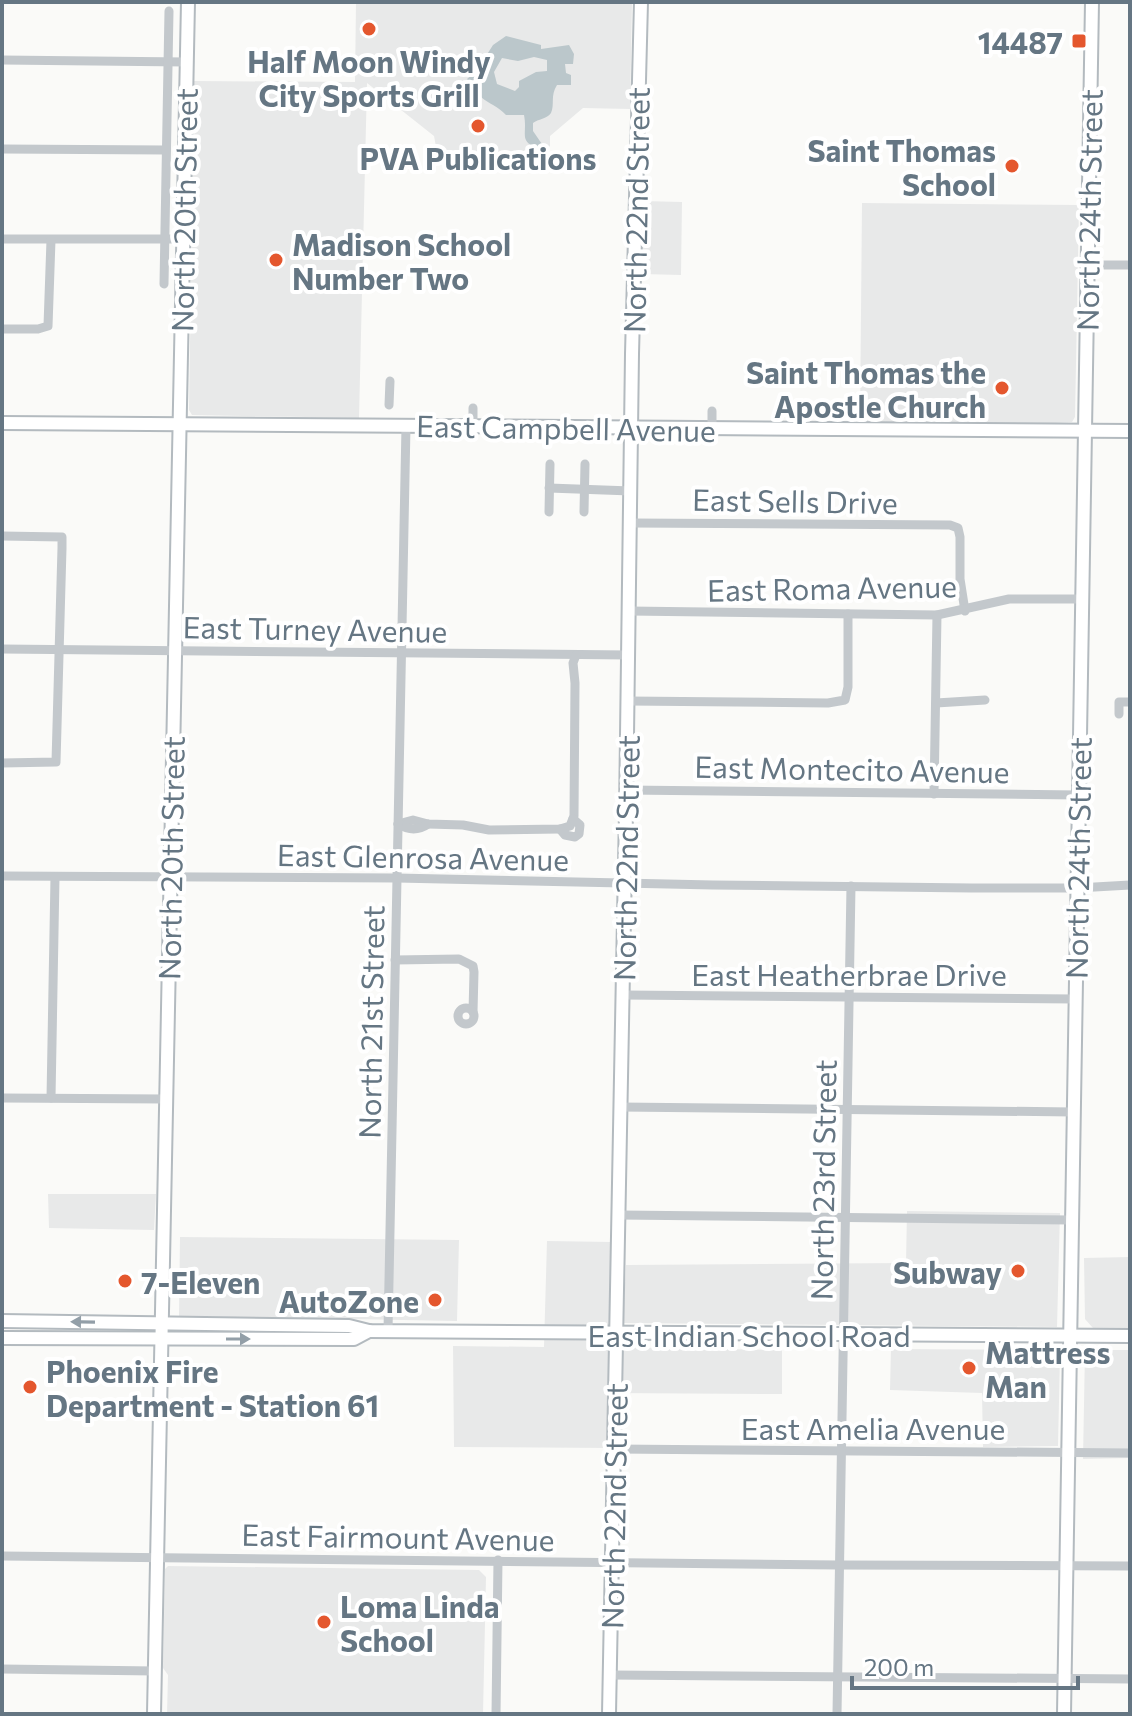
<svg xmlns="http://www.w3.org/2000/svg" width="1132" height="1716" font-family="Commissioner,sans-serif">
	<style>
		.built { fill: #e8e9e9 }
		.water { fill: #bbc7cb; fill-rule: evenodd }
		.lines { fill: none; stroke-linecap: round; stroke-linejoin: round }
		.secondary-casing { stroke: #b3babf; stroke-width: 16 }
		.street { stroke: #c3c8cc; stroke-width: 9 }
		.secondary { stroke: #fff; stroke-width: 12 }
		.oneway { fill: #939fa8 }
		.poi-dot { fill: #e4572e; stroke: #fff; stroke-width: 3 }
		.labels { text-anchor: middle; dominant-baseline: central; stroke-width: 8; stroke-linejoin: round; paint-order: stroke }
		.poi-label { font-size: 30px; font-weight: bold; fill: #657683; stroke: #fff; text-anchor: end }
		.street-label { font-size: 30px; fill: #657683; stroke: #fff }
	</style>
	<rect width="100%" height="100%" fill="#fafaf8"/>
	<g class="built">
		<polygon points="356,2 632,2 630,109 583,108 550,136 550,146 541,155 437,152 434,136 367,83 359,418 192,415 189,410 194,81 355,82"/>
		<polygon points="642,201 682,202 681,275 642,274"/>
		<polygon points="862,203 1079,205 1075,417 1072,422 1039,424 860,423"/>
		<polygon points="48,1194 156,1194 154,1230 49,1228"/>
		<polygon points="907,1211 1060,1213 1057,1327 623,1323 626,1265 906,1263"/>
		<polygon points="180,1237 459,1240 457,1321 179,1316"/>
		<polygon points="547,1241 611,1242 609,1347 782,1350 782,1394 610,1393 609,1448 454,1447 453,1346 544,1347"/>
		<polygon points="1130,1257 1130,1328 1093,1328 1085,1319 1084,1258"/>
		<polygon points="891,1349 1055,1350 1060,1356 1058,1446 983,1447 982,1393 890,1390"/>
		<polygon points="1085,1350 1130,1350 1130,1458 1083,1459"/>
		<polygon points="168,1566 479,1570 486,1577 483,1714 167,1714 168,1675 163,1668 165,1569"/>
	</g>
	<path class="water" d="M506 36 541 45V49L569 45 574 54 573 64H565L566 73 571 75V85H557C550 96 555 104 551 113 547 119 538 119 533 123V131L544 147 541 149C517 142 528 135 524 115H506C498 106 489 104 481 97L479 99 475 96 478 91 467 79 480 68 484 69 491 64 486 56 493 45ZM534 57 547 60V71L536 72 519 81V87L515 91 497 84 494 72 502 58 518 61Z"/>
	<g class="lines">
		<defs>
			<g id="secondary">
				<polyline points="2,423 1130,431"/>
				<polyline points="2,1321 349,1326 369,1331 1130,1336"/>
				<polyline points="2,1338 354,1339 369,1331"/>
				<polyline points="154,1714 188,2"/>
				<polyline points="609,1714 626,812 632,354 641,2"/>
				<polyline points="1064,1714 1092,2"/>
			</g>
		</defs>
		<use href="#secondary" class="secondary-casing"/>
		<g class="street">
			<polyline points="2,60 186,62"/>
			<polyline points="2,149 166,150"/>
			<polyline points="2,239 182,239"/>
			<polyline points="1087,265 1130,265"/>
			<polyline points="164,284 169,11"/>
			<polyline points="2,329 38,329 48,326 51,240"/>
			<polyline points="389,405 390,381"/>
			<polyline points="473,408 473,427"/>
			<polyline points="712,429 712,411"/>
			<polyline points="549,488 631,491"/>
			<polyline points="549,512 550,464"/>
			<polyline points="584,512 585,464"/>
			<polyline points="631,523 950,525 958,528 960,537 960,579 965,611"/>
			<polyline points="2,536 62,537 62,548 56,762 2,763"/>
			<polyline points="629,611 937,615 1009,599 1081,599"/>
			<polyline points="2,649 628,655"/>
			<polyline points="628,701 828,703 845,700 848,687 848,614"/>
			<polyline points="936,703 985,700"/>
			<polyline points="1119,714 1119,702 1130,702"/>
			<polyline points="626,790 1078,795"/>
			<polyline points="934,794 937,615"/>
			<polyline points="398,824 413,820 428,824 463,825 489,830 560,829 570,826 574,816 575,683 573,663 576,655"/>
			<path d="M398 824C408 830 418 831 428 824"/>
			<polyline points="560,829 565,835 575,837 579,834 580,825 573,819"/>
			<polyline points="2,876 397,878 713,885 972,888 1077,888 1130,885"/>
			<polyline points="395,960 459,959 473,966 474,972 473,1012"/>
			<polyline points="623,995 1075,999"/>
			<circle cx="466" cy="1016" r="8"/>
			<polyline points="2,1098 165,1099"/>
			<polyline points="51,1098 55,877"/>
			<polyline points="620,1107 1073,1112"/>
			<polyline points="619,1215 1071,1220"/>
			<polyline points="388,1331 406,426"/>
			<polyline points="615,1449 1130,1453"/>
			<polyline points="2,1556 839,1565 1130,1566"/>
			<polyline points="2,1669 155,1671"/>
			<polyline points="610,1675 1130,1679"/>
			<polyline points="496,1714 498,1560"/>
			<polyline points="837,1714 851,886"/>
		</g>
		<use href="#secondary" class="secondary"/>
	</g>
	<defs><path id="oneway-solid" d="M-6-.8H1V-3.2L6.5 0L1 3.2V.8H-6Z" transform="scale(2)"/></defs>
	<g class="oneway">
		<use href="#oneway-solid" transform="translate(83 1322) rotate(-179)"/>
		<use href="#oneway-solid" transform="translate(238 1339)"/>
	</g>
	<g class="poi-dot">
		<circle cx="369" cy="29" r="8"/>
		<rect x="1071" y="33" width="16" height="16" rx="4"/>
		<circle cx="478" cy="126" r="8"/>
		<circle cx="1012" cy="166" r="8"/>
		<circle cx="276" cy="260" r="8"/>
		<circle cx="1002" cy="388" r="8"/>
		<circle cx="1018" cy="1271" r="8"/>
		<circle cx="125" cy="1281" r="8"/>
		<circle cx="435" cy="1300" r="8"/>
		<circle cx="969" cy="1368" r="8"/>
		<circle cx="30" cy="1387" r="8"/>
		<circle cx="324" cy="1622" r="8"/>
	</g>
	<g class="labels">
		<g class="poi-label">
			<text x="1063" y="41">14487</text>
			<text x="369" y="60" text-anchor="middle">Half Moon Windy<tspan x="369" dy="34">City Sports Grill</tspan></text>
			<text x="996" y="149">Saint Thomas<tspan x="996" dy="34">School</tspan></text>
			<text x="478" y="157" text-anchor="middle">PVA Publications</text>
			<text x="292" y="243" text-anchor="start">Madison School<tspan x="292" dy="34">Number Two</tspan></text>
			<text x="986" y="371">Saint Thomas the<tspan x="986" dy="34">Apostle Church</tspan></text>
			<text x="1002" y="1271">Subway</text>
			<text x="141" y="1281" text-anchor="start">7-Eleven</text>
			<text x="419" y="1300">AutoZone</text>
			<text x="985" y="1351" text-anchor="start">Mattress<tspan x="985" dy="34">Man</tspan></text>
			<text x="46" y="1370" text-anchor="start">Phoenix Fire<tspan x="46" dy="34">Department - Station 61</tspan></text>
			<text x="340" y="1605" text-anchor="start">Loma Linda<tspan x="340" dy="34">School</tspan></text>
		</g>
		<g class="street-label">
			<text transform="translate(183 210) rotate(-89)">North 20th Street</text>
			<text transform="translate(635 210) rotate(-89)">North 22nd Street</text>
			<text transform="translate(1088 210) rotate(-89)">North 24th Street</text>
			<text transform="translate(566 427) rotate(1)">East Campbell Avenue</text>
			<text transform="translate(795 500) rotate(1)">East Sells Drive</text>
			<text transform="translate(832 587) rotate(-1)">East Roma Avenue</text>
			<text transform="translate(315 628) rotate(1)">East Turney Avenue</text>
			<text transform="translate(852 768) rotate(1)">East Montecito Avenue</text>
			<text transform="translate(423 856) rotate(1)">East Glenrosa Avenue</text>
			<text transform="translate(170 858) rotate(-89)">North 20th Street</text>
			<text transform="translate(625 858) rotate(-89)">North 22nd Street</text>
			<text transform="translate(1077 858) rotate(-89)">North 24th Street</text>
			<text x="849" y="973">East Heatherbrae Drive</text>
			<text transform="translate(370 1022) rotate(-89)">North 21st Street</text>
			<text transform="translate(822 1180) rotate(-89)">North 23rd Street</text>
			<text x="749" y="1334">East Indian School Road</text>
			<text x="873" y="1427">East Amelia Avenue</text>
			<text transform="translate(613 1506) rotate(-89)">North 22nd Street</text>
			<text transform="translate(398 1536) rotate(1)">East Fairmount Avenue</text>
		</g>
	</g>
	<rect width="1132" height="1716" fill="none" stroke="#657683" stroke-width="8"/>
	<path d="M852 1676v12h226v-12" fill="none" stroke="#657683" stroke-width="4"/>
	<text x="864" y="1676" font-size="24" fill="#657683" stroke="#ffffff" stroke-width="6" paint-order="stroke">200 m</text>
</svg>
